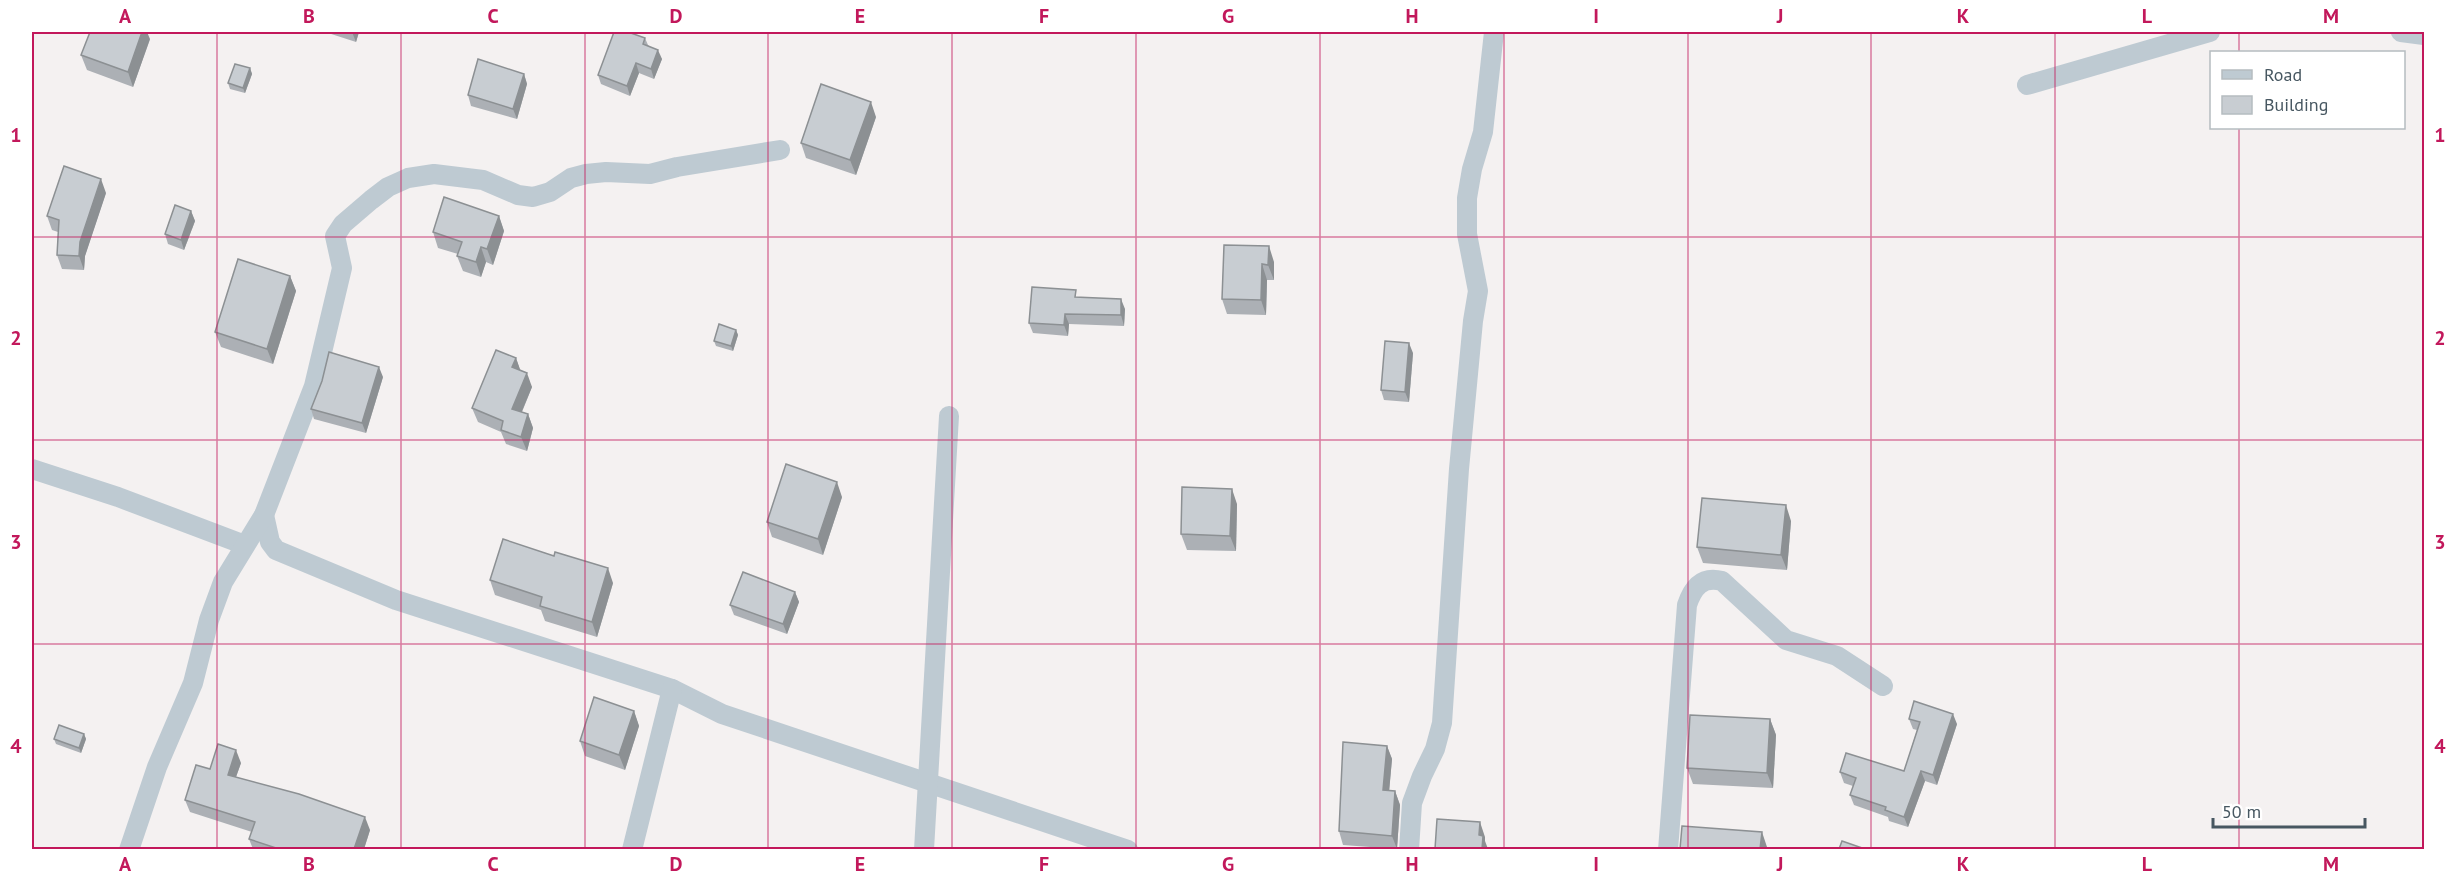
<svg xmlns="http://www.w3.org/2000/svg" width="2456" height="881" font-family="'PT Sans',sans-serif">
	<style>
		.lines { fill: none; stroke-linecap: round; stroke-linejoin: round }
		.street { stroke: #becad2; stroke-width: 20 }
		.wall { fill: #acb0b5 }
		.shaded-wall { fill: #8c9093 }
		.building { fill: #c8cdd2; stroke: #8c9093; stroke-width: 1.5 }
		.grid { fill: none; stroke: #c2185b; stroke-width: 1.5; stroke-opacity: 0.55 }
		.neatline { fill: none; stroke: #c2185b; stroke-width: 2 }
		.grid-label { font-size: 20px; text-anchor: middle; font-weight: bold; fill: #c2185b }
	</style>
	<rect width="100%" height="100%" fill="#f4f1f1"/>
	<g class="lines">
		<g class="street">
			<polyline points="2401,32 2424,35"/>
			<polyline points="2027,85 2210,32"/>
			<polyline points="32,469 118,497 245,545"/>
			<polyline points="264,515 270,542 276,550 396,600 672,689 722,714 1128,850"/>
			<polyline points="129,850 157,767 193,683 209,620 223,582 264,515 314,386 342,268 335,236 343,224 371,200 388,187 408,178 434,174 483,180 518,195 533,197 550,192 571,178 586,174 606,172 650,174 677,167 780,150"/>
			<polyline points="632,850 672,689"/>
			<polyline points="924,850 949,416"/>
			<polyline points="1409,850 1412,803 1422,776 1435,749 1442,723 1459,469 1473,321 1478,291 1467,234 1467,198 1472,169 1483,132 1494,32"/>
			<path d="M1668 850 1687 605C1693 587 1702 576 1722 581L1786 640 1837 656 1883 686"/>
		</g>
	</g>
	<g class="wall">
		<polygon points="325,32 359,32 356,42"/>
		<polygon points="645,38 648,45 662,59 654,79 639,73 630,96 601,84 598,75"/>
		<polygon points="150,39 133,87 87,70 81,55"/>
		<polygon points="250,68 252,74 245,93 230,89 228,83"/>
		<polygon points="524,74 527,84 517,119 471,106 468,95"/>
		<polygon points="876,117 856,175 806,158 801,143"/>
		<polygon points="106,193 85,256 84,270 62,269 57,255 58,232 52,230 47,216"/>
		<polygon points="191,211 195,221 184,250 168,244 165,234"/>
		<polygon points="499,216 504,231 493,265 486,262 481,277 463,271 457,256 458,254 438,248 433,232"/>
		<polygon points="1224,245 1274,262 1274,280 1267,280 1266,315 1227,314 1222,299"/>
		<polygon points="290,276 296,291 273,364 221,347 215,332"/>
		<polygon points="1078,297 1125,309 1124,326 1069,324 1068,336 1033,333 1029,323"/>
		<polygon points="736,330 738,335 733,351 716,346 714,341"/>
		<polygon points="1413,353 1409,402 1384,400 1381,390"/>
		<polygon points="516,358 520,370 532,387 522,412 528,414 533,428 527,451 506,444 501,432 478,422 472,408"/>
		<polygon points="383,377 366,433 314,419 311,409"/>
		<polygon points="842,497 823,555 772,537 767,522"/>
		<polygon points="1237,504 1236,551 1187,550 1181,534"/>
		<polygon points="1791,521 1787,570 1703,563 1697,547"/>
		<polygon points="490,580 613,583 597,637 545,621 541,610 495,595"/>
		<polygon points="795,592 799,602 787,634 734,615 730,605"/>
		<polygon points="634,711 639,726 625,770 585,756 580,741"/>
		<polygon points="1770,719 1776,735 1773,788 1693,784 1687,768"/>
		<polygon points="1909,719 1957,724 1937,785 1925,781 1908,827 1889,821 1888,817 1854,805 1850,795 1853,786 1844,783 1840,772 1904,771 1917,730 1913,729"/>
		<polygon points="84,734 86,739 81,753 56,744 54,739"/>
		<polygon points="1387,746 1392,759 1389,791 1395,791 1400,805 1397,849 1343,845 1339,831"/>
		<polygon points="241,763 236,777 370,830 364,849 253,849 249,839 252,832 190,812 185,800 210,769"/>
	</g>
	<g class="shaded-wall">
		<polygon points="142,32 147,32 150,39 133,87 128,72"/>
		<polygon points="352,32 359,32 356,42"/>
		<polygon points="658,50 662,59 654,79 651,69"/>
		<polygon points="636,63 639,73 630,96 627,86"/>
		<polygon points="250,68 252,74 245,93 243,88"/>
		<polygon points="524,74 527,84 517,119 513,109"/>
		<polygon points="871,102 876,117 856,175 850,160"/>
		<polygon points="101,179 106,193 85,256 84,270 79,256 80,242"/>
		<polygon points="191,211 195,221 184,250 181,240"/>
		<polygon points="499,216 504,231 493,265 487,249"/>
		<polygon points="1269,246 1274,262 1274,280 1268,265"/>
		<polygon points="481,247 486,262 481,277 476,262"/>
		<polygon points="1262,264 1267,280 1266,315 1261,300"/>
		<polygon points="290,276 296,291 273,364 267,349"/>
		<polygon points="1121,299 1125,309 1124,326 1121,315"/>
		<polygon points="1065,314 1069,324 1068,336 1064,325"/>
		<polygon points="736,330 738,335 733,351 731,346"/>
		<polygon points="1409,343 1413,353 1409,402 1405,392"/>
		<polygon points="516,358 521,372 512,367"/>
		<polygon points="379,367 383,377 366,433 362,423"/>
		<polygon points="527,373 532,387 517,423 512,409"/>
		<polygon points="528,414 533,428 527,451 521,437"/>
		<polygon points="837,482 842,497 823,555 818,539"/>
		<polygon points="1232,489 1237,504 1236,551 1230,536"/>
		<polygon points="1786,505 1791,521 1787,570 1781,555"/>
		<polygon points="608,568 613,583 597,637 592,622"/>
		<polygon points="795,592 799,602 787,634 783,624"/>
		<polygon points="634,711 639,726 625,770 619,755"/>
		<polygon points="1953,714 1957,724 1937,785 1933,775"/>
		<polygon points="1770,719 1776,735 1773,788 1767,773"/>
		<polygon points="84,734 86,739 81,753 79,748"/>
		<polygon points="1387,746 1392,759 1388,804 1383,790"/>
		<polygon points="236,750 241,763 232,788 228,775"/>
		<polygon points="1921,771 1925,781 1908,827 1904,817"/>
		<polygon points="1395,791 1400,805 1397,849 1392,836"/>
		<polygon points="365,817 370,830 364,849 354,849"/>
		<polygon points="1480,822 1485,837 1485,841 1488,849 1482,849 1479,835"/>
		<polygon points="1762,832 1767,847 1767,849 1760,849"/>
	</g>
	<g class="building">
		<polygon points="90,32 142,32 128,72 81,55"/>
		<polygon points="614,32 628,32 645,38 643,44 658,50 651,69 636,63 627,86 598,75"/>
		<polygon points="478,59 524,74 513,109 468,95"/>
		<polygon points="235,64 250,68 243,88 228,83"/>
		<polygon points="821,84 871,102 850,160 801,143"/>
		<polygon points="64,166 101,179 80,242 79,256 57,255 59,220 47,216"/>
		<polygon points="444,197 499,216 487,249 481,247 476,262 457,256 462,242 433,232"/>
		<polygon points="175,205 191,211 181,240 165,234"/>
		<polygon points="1224,245 1269,246 1268,265 1262,264 1261,300 1222,299"/>
		<polygon points="238,259 290,276 267,349 215,332"/>
		<polygon points="1032,287 1076,290 1075,297 1121,299 1121,315 1065,314 1064,325 1029,323"/>
		<polygon points="719,324 736,330 731,346 714,341"/>
		<polygon points="1385,341 1409,343 1405,392 1381,390"/>
		<polygon points="496,350 516,358 512,367 527,373 512,409 528,414 521,437 501,430 503,421 472,408"/>
		<polygon points="329,352 379,367 362,423 311,409 322,381"/>
		<polygon points="786,464 837,482 818,539 767,522"/>
		<polygon points="1182,487 1232,489 1230,536 1181,534"/>
		<polygon points="1702,498 1786,505 1781,555 1697,547"/>
		<polygon points="503,539 554,556 555,552 608,568 592,622 540,606 542,597 490,580"/>
		<polygon points="743,572 795,592 783,624 730,605"/>
		<polygon points="594,697 634,711 619,755 580,741"/>
		<polygon points="1914,701 1953,714 1933,775 1921,771 1904,817 1885,810 1886,807 1850,795 1856,778 1840,772 1846,753 1904,771 1920,722 1909,719"/>
		<polygon points="1690,715 1770,719 1767,773 1687,768"/>
		<polygon points="59,725 84,734 79,748 54,739"/>
		<polygon points="1343,742 1387,746 1383,790 1395,791 1392,836 1339,831"/>
		<polygon points="218,744 236,750 228,775 299,794 365,817 354,849 279,849 249,839 255,822 185,800 196,765 210,769"/>
		<polygon points="1437,819 1480,822 1479,835 1483,836 1482,849 1435,849"/>
		<polygon points="1682,826 1762,832 1760,849 1680,849"/>
		<polygon points="1842,841 1865,849 1839,849"/>
	</g>
	<path class="grid" d="M217 32V850M401 32V850M585 32V850M768 32V850M952 32V850M1136 32V850M1320 32V850M1504 32V850M1688 32V850M1871 32V850M2055 32V850M2239 32V52M2239 128V850M32 237H2424M32 440H2424M32 644H2424"/>
	<rect width="2456" height="881" fill="none" stroke="#ffffff" stroke-width="66"/>
	<rect x="2210" y="51" width="195" height="78" fill="#ffffff" stroke="#b5bcc0" stroke-width="1.5"/>
	<rect x="2222" y="70" width="30" height="9" fill="#becad2" stroke="#b5bcc0" stroke-width="1.5"/>
	<text x="2264" y="81" font-size="18" fill="#475761">Road</text>
	<rect x="2222" y="96" width="30" height="18" fill="#c8cdd2" stroke="#b5bcc0" stroke-width="1.5"/>
	<text x="2264" y="111" font-size="18" fill="#475761">Building</text>
	<path d="M2213 818v9h152v-9" fill="none" stroke="#475761" stroke-width="3"/>
	<text x="2222" y="818" font-size="18" fill="#475761" stroke="#ffffff" stroke-width="4.5" paint-order="stroke">50 m</text>
	<rect x="33" y="33" width="2390" height="815" class="neatline"/>
	<g class="grid-label">
		<text x="125" y="23">A</text>
		<text x="309" y="23">B</text>
		<text x="493" y="23">C</text>
		<text x="676" y="23">D</text>
		<text x="860" y="23">E</text>
		<text x="1044" y="23">F</text>
		<text x="1228" y="23">G</text>
		<text x="1412" y="23">H</text>
		<text x="1596" y="23">I</text>
		<text x="1780" y="23">J</text>
		<text x="1963" y="23">K</text>
		<text x="2147" y="23">L</text>
		<text x="2331" y="23">M</text>
		<text x="16" y="142">1</text>
		<text x="2440" y="142">1</text>
		<text x="16" y="345">2</text>
		<text x="2440" y="345">2</text>
		<text x="16" y="549">3</text>
		<text x="2440" y="549">3</text>
		<text x="16" y="753">4</text>
		<text x="2440" y="753">4</text>
		<text x="125" y="871">A</text>
		<text x="309" y="871">B</text>
		<text x="493" y="871">C</text>
		<text x="676" y="871">D</text>
		<text x="860" y="871">E</text>
		<text x="1044" y="871">F</text>
		<text x="1228" y="871">G</text>
		<text x="1412" y="871">H</text>
		<text x="1596" y="871">I</text>
		<text x="1780" y="871">J</text>
		<text x="1963" y="871">K</text>
		<text x="2147" y="871">L</text>
		<text x="2331" y="871">M</text>
	</g>
</svg>
